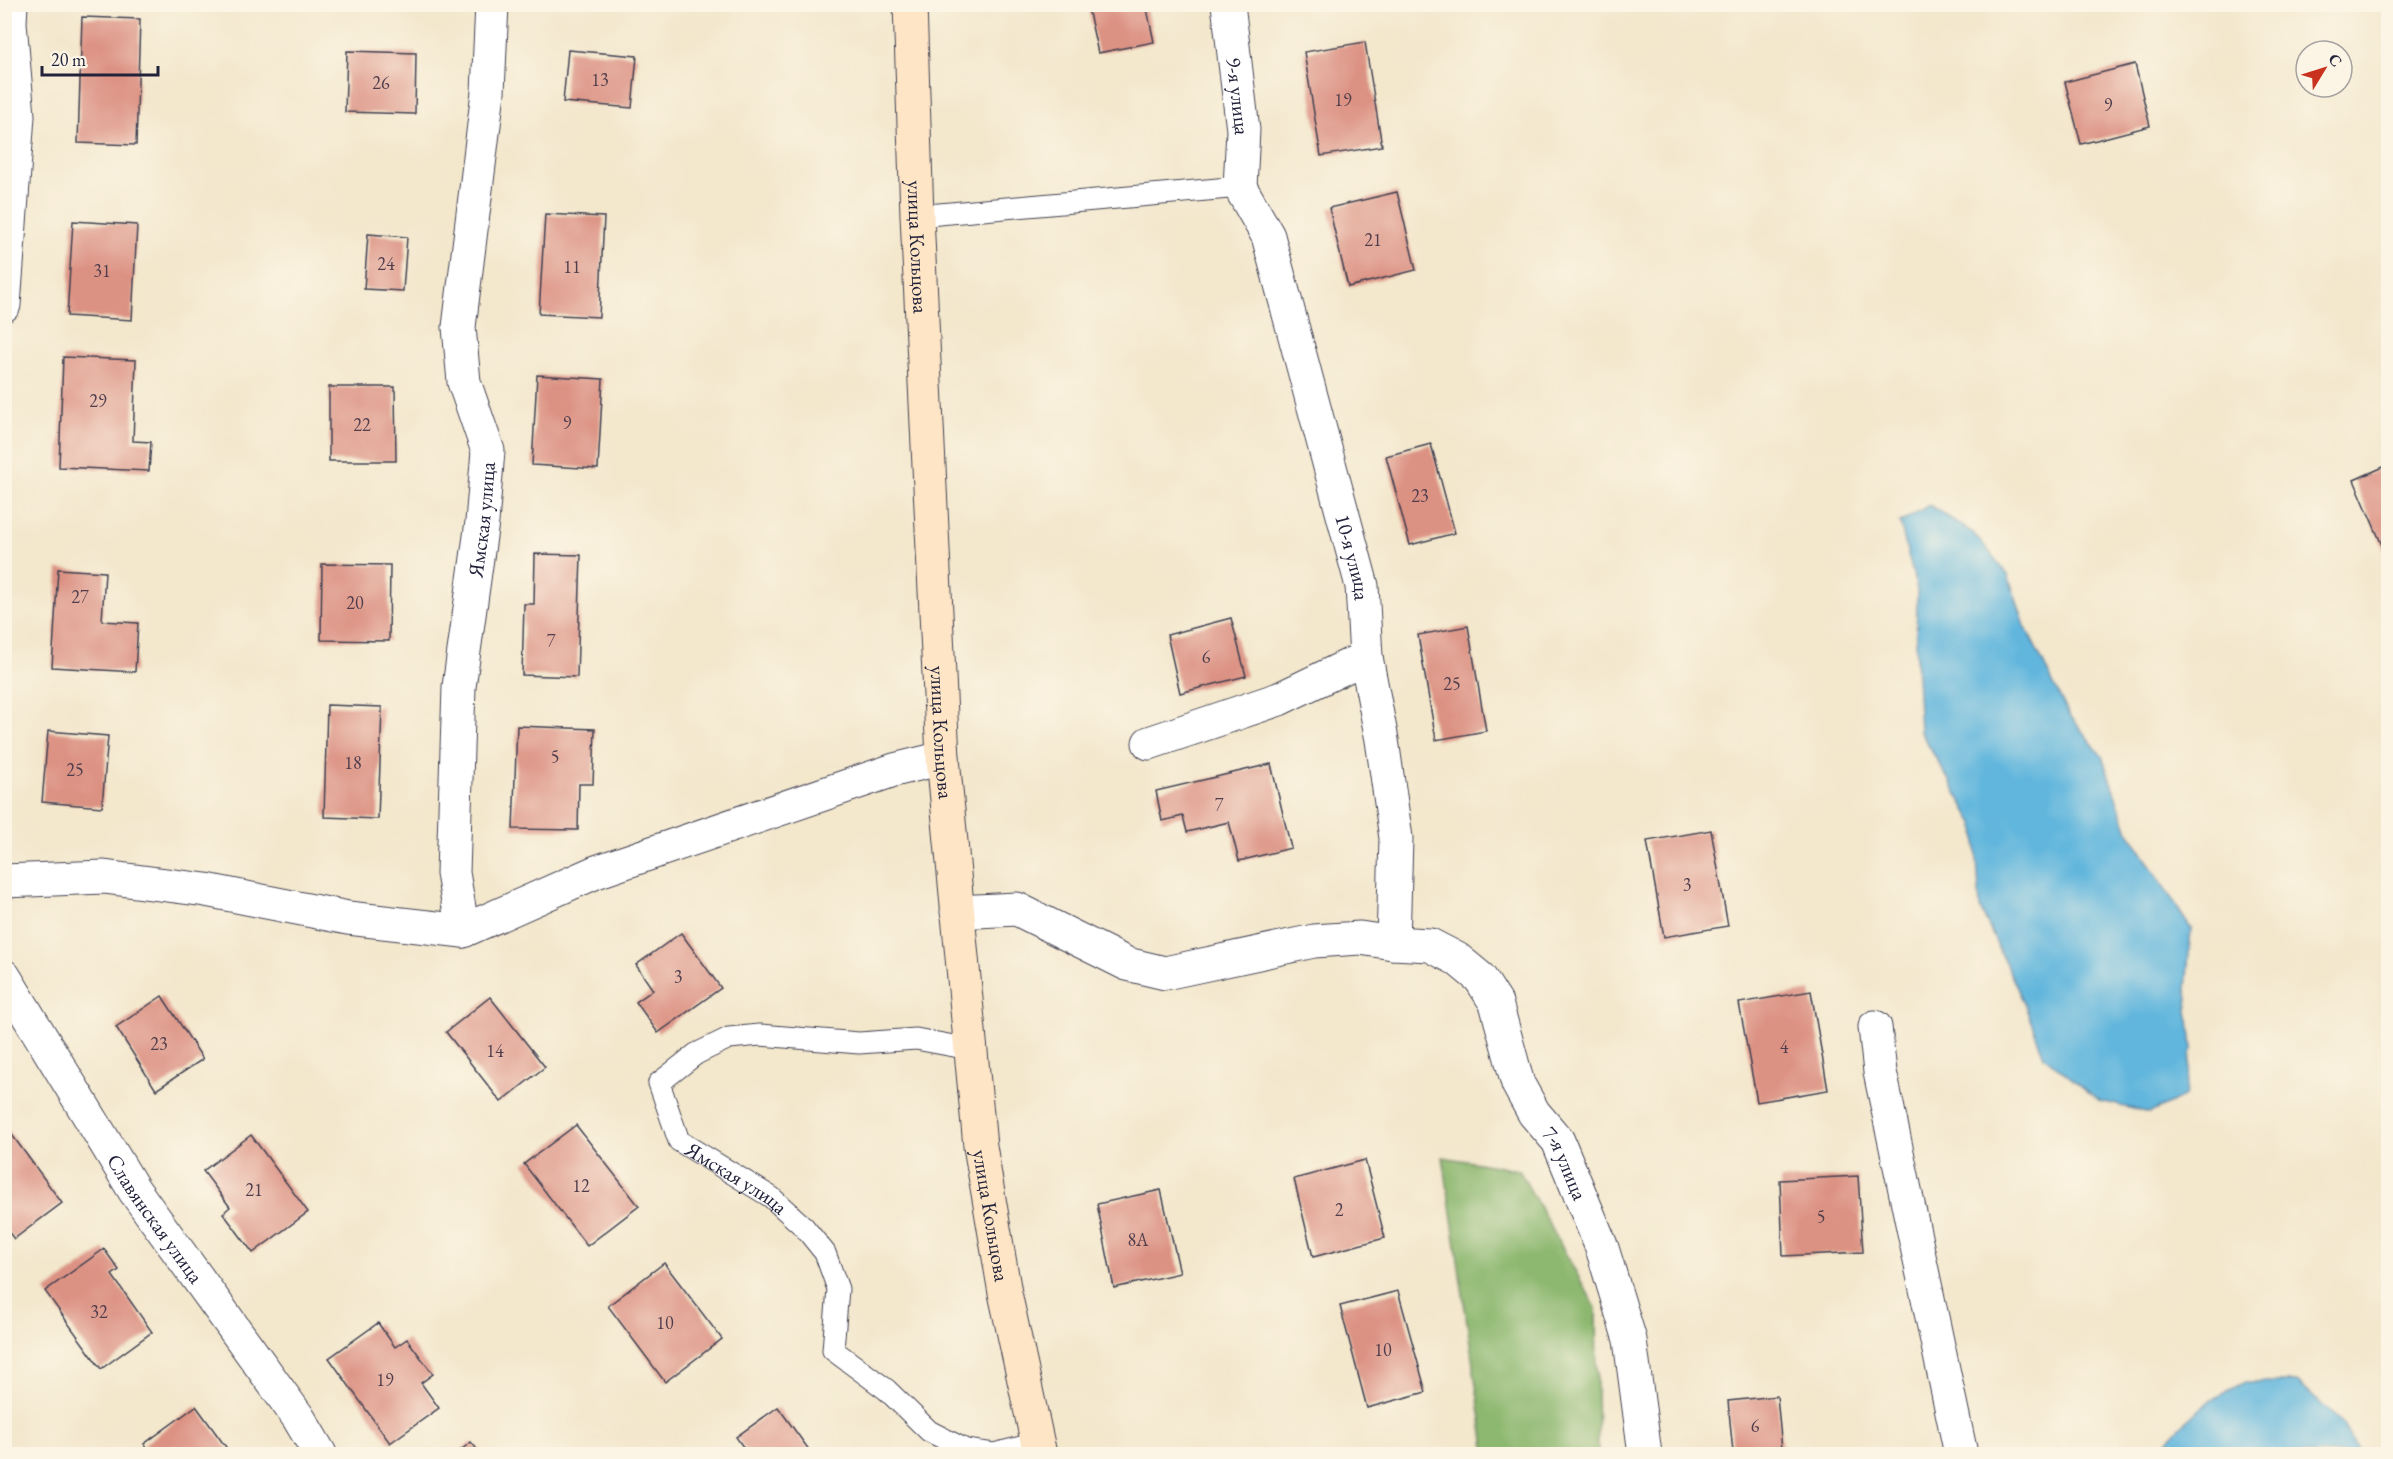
<svg xmlns="http://www.w3.org/2000/svg" width="2393" height="1459" font-family="'EB Garamond',serif">
	<style>
		.forest { fill: #8db86f; stroke: #586d55; stroke-width: 1.5 }
		.water { fill: #60b6dd; stroke: #416c8c; stroke-width: 1.5 }
		.building { fill: #dc9283 }
		.lines { fill: none; stroke-linecap: round; stroke-linejoin: round }
		.service-casing { stroke: #414051; stroke-width: 23 }
		.minor-casing { stroke: #414051; stroke-width: 35 }
		.secondary-casing { stroke: #414051; stroke-width: 35 }
		.service { stroke: #fff; stroke-width: 21 }
		.minor { stroke: #fff; stroke-width: 33 }
		.secondary { stroke: #fde5c5; stroke-width: 33 }
		.labels { text-anchor: middle; dominant-baseline: central; stroke-width: 5; stroke-linejoin: round; paint-order: stroke }
		.number-label { font-size: 18px; fill: #503e4d }
		.street-label { font-size: 21px; fill: #22223b; stroke: #fcf5e5 }
	</style>
	<rect width="100%" height="100%" fill="#fcf5e5"/>
	<filter id="ink" filterUnits="userSpaceOnUse"><feTurbulence type="fractalNoise" baseFrequency=".0167" numOctaves="2"/><feDisplacementMap in="SourceGraphic" scale="12" xChannelSelector="R" yChannelSelector="G"/><feConvolveMatrix kernelMatrix="1 2 1 2 8 2 1 2 1" color-interpolation-filters="sRGB"/></filter>
	<filter id="wash" filterUnits="userSpaceOnUse"><feTurbulence type="fractalNoise" baseFrequency=".008" numOctaves="4" result="noise"/><feDisplacementMap in="SourceGraphic" scale="24" xChannelSelector="R" yChannelSelector="G"/><feGaussianBlur stdDeviation="1.35" result="paint"/><feColorMatrix in="noise" values="0 0 0 0 0 0 0 0 0 0 0 0 0 0 0 0 0 1.4 0 .05"/><feComposite in="paint" operator="in"/></filter>
	<g filter="url(#wash)">
		<rect width="100%" height="100%" fill="#f3e7cc"/>
		<polygon class="forest" points="1443,1157 1519,1170 1596,1308 1598,1454 1486,1454"/>
		<g class="water">
			<polygon points="1929,505 1975,534 2008,575 2025,626 2068,713 2102,756 2128,831 2191,929 2186,989 2192,1049 2185,1096 2150,1113 2100,1101 2044,1056 2024,1003 1980,908 1975,825 1920,731 1916,657 1917,590 1900,523"/>
			<path d="M2245 1382H2297L2342 1423 2361 1454H2158C2183 1419 2206 1401 2245 1382Z"/>
		</g>
		<g id="blocks">
			<g class="building">
				<polygon points="1087,4 1146,4 1154,42 1098,53"/>
				<polygon points="82,17 140,19 136,145 78,143"/>
				<polygon points="1365,42 1382,146 1321,156 1304,52"/>
				<polygon points="568,50 637,56 632,108 563,102"/>
				<polygon points="347,51 416,53 415,114 345,112"/>
				<polygon points="2135,64 2150,126 2081,144 2065,82"/>
				<polygon points="1397,192 1416,270 1348,287 1329,208"/>
				<polygon points="545,214 604,217 599,317 539,314"/>
				<polygon points="73,221 137,225 132,320 67,316"/>
				<polygon points="368,234 407,237 403,291 364,289"/>
				<polygon points="63,357 136,360 133,441 151,442 149,471 59,467"/>
				<polygon points="537,375 603,379 598,469 532,465"/>
				<polygon points="329,387 395,387 396,461 329,461"/>
				<polygon points="1431,444 1455,533 1410,545 1386,456"/>
				<polygon points="2388,465 2388,559 2354,480"/>
				<polygon points="535,554 581,555 577,677 522,675 524,604 534,604"/>
				<polygon points="322,564 390,565 389,641 321,640"/>
				<polygon points="58,569 105,572 102,621 138,623 135,672 52,667"/>
				<polygon points="1231,618 1246,676 1180,693 1167,635"/>
				<polygon points="1468,626 1486,731 1436,740 1418,635"/>
				<polygon points="327,705 382,707 378,819 324,817"/>
				<polygon points="517,726 595,729 593,784 579,784 578,830 513,829"/>
				<polygon points="48,731 108,736 102,807 42,802"/>
				<polygon points="1271,764 1291,848 1239,861 1229,822 1187,832 1183,816 1162,821 1156,791"/>
				<polygon points="1711,830 1728,926 1664,937 1647,841"/>
				<polygon points="681,933 721,988 658,1033 636,1002 653,990 636,965"/>
				<polygon points="1811,991 1828,1090 1757,1102 1739,1003"/>
				<polygon points="162,996 203,1059 156,1090 116,1027"/>
				<polygon points="490,997 545,1067 501,1102 446,1032"/>
				<polygon points="4,1124 62,1203 14,1239 4,1226"/>
				<polygon points="576,1125 639,1206 587,1246 524,1164"/>
				<polygon points="251,1135 308,1212 253,1253 223,1213 230,1207 203,1171"/>
				<polygon points="1365,1160 1385,1238 1313,1257 1294,1179"/>
				<polygon points="1858,1176 1863,1252 1783,1256 1780,1180"/>
				<polygon points="1161,1190 1180,1273 1114,1288 1097,1204"/>
				<polygon points="104,1249 119,1270 112,1275 152,1332 101,1369 45,1291"/>
				<polygon points="664,1263 722,1339 665,1382 608,1306"/>
				<polygon points="1398,1291 1426,1392 1367,1408 1340,1306"/>
				<polygon points="378,1323 395,1347 407,1339 433,1374 421,1383 439,1408 390,1443 329,1358"/>
				<polygon points="1777,1396 1782,1449 1733,1453 1728,1401"/>
				<polygon points="196,1406 231,1454 152,1454 144,1444"/>
				<polygon points="778,1407 812,1454 748,1454 736,1437"/>
				<polygon points="471,1442 481,1454 456,1454"/>
			</g>
		</g>
	</g>
	<g filter="url(#ink)">
		<use href="#blocks" fill-opacity="0" stroke="#414051" stroke-width="1.5"/>
		<g class="lines">
			<defs>
				<g id="service">
					<polyline points="917,216 1240,187"/>
					<path id="s1" d="M970 1049 916 1039 859 1043 760 1035 729 1038 696 1054 659 1083 679 1141 771 1197 804 1227 825 1253 838 1289 833 1350 887 1390 929 1431 966 1450 994 1454 1037 1443"/>
				</g>
				<g id="minor">
					<path id="s2" d="M1228 4 1243 130 1240 187 1268 236 1362 586 1366 657 1382 740 1396 838 1393 943"/>
					<polyline points="4,305 18,116 10,23 11,4"/>
					<polyline points="1149,743 1279,699 1366,657"/>
					<polyline points="4,881 104,877 206,890 348,918 463,931 596,872 894,770 943,758"/>
					<path id="s3" d="M957 912 1017 909 1127 964 1165 973 1314 941 1360 938 1393 943 1430 945 1457 959 1480 978 1496 1003 1518 1084 1534 1113 1558 1141 1602 1248 1630 1340 1645 1454"/>
					<path id="s4" d="M463 931 453 873 459 687 482 522 488 451 464 382 459 327 488 92 492 4"/>
					<path id="s5" d="M4 976 134 1190 298 1417 320 1454"/>
					<polyline points="1875,1027 1880,1072 1961,1454"/>
				</g>
				<g id="secondary">
					<path id="s6" d="M910 4 917 216 943 758 980 1146 1005 1293 1040 1454"/>
				</g>
			</defs>
			<use href="#service" class="service-casing"/>
			<use href="#minor" class="minor-casing"/>
			<use href="#secondary" class="secondary-casing"/>
			<use href="#service" class="service"/>
			<use href="#minor" class="minor"/>
			<use href="#secondary" class="secondary"/>
		</g>
	</g>
	<g class="labels">
		<g class="number-label">
			<text x="600" y="79">13</text>
			<text x="381" y="82">26</text>
			<text x="1343" y="99">19</text>
			<text x="2108" y="104">9</text>
			<text x="1373" y="239">21</text>
			<text x="386" y="263">24</text>
			<text x="572" y="266">11</text>
			<text x="102" y="270">31</text>
			<text x="98" y="400">29</text>
			<text x="567" y="422">9</text>
			<text x="362" y="424">22</text>
			<text x="1420" y="495">23</text>
			<text x="80" y="596">27</text>
			<text x="355" y="602">20</text>
			<text x="551" y="640">7</text>
			<text x="1206" y="656">6</text>
			<text x="1452" y="683">25</text>
			<text x="555" y="756">5</text>
			<text x="353" y="762">18</text>
			<text x="75" y="769">25</text>
			<text x="1219" y="804">7</text>
			<text x="1687" y="884">3</text>
			<text x="678" y="976">3</text>
			<text x="159" y="1043">23</text>
			<text x="1784" y="1046">4</text>
			<text x="495" y="1050">14</text>
			<text x="581" y="1185">12</text>
			<text x="254" y="1189">21</text>
			<text x="1339" y="1209">2</text>
			<text x="1821" y="1216">5</text>
			<text x="1138" y="1239">8А</text>
			<text x="99" y="1311">32</text>
			<text x="665" y="1322">10</text>
			<text x="1383" y="1349">10</text>
			<text x="385" y="1379">19</text>
			<text x="1755" y="1425">6</text>
		</g>
		<g class="street-label">
			<text stroke="none"><textPath href="#s2" startOffset="93">9-я улица</textPath></text>
			<text stroke="none"><textPath href="#s6" startOffset="243">улица Кольцова</textPath></text>
			<text stroke="none"><textPath href="#s4" startOffset="414">Ямская улица</textPath></text>
			<text stroke="none"><textPath href="#s2" startOffset="573">10-я улица</textPath></text>
			<text stroke="none"><textPath href="#s6" startOffset="729">улица Кольцова</textPath></text>
			<text stroke="none"><textPath href="#s3" startOffset="758">7-я улица</textPath></text>
			<text stroke="none"><textPath href="#s1" startOffset="456">Ямская улица</textPath></text>
			<text stroke="none"><textPath href="#s6" startOffset="1215">улица Кольцова</textPath></text>
			<text stroke="none"><textPath href="#s5" startOffset="286">Славянская улица</textPath></text>
		</g>
	</g>
	<rect width="2393" height="1459" fill="none" stroke="#fcf5e5" stroke-width="24"/>
	<g transform="translate(2324 69) rotate(52)"><circle r="28" fill="#fcf5e5" stroke="#a5a1a1" stroke-width="1.5"/>
	<path d="M0-4.5L10 22L0 15L-10 22Z" fill="#c8321e"/>
	<text y="-9" font-size="16" font-weight="bold" text-anchor="middle" fill="#22223b">С</text>
	</g>
	<path d="M42 66v9h116v-9" fill="none" stroke="#22223b" stroke-width="3"/>
	<text x="51" y="66" font-size="18" fill="#22223b" stroke="#fcf5e5" stroke-width="4.5" paint-order="stroke">20 m</text>
</svg>
